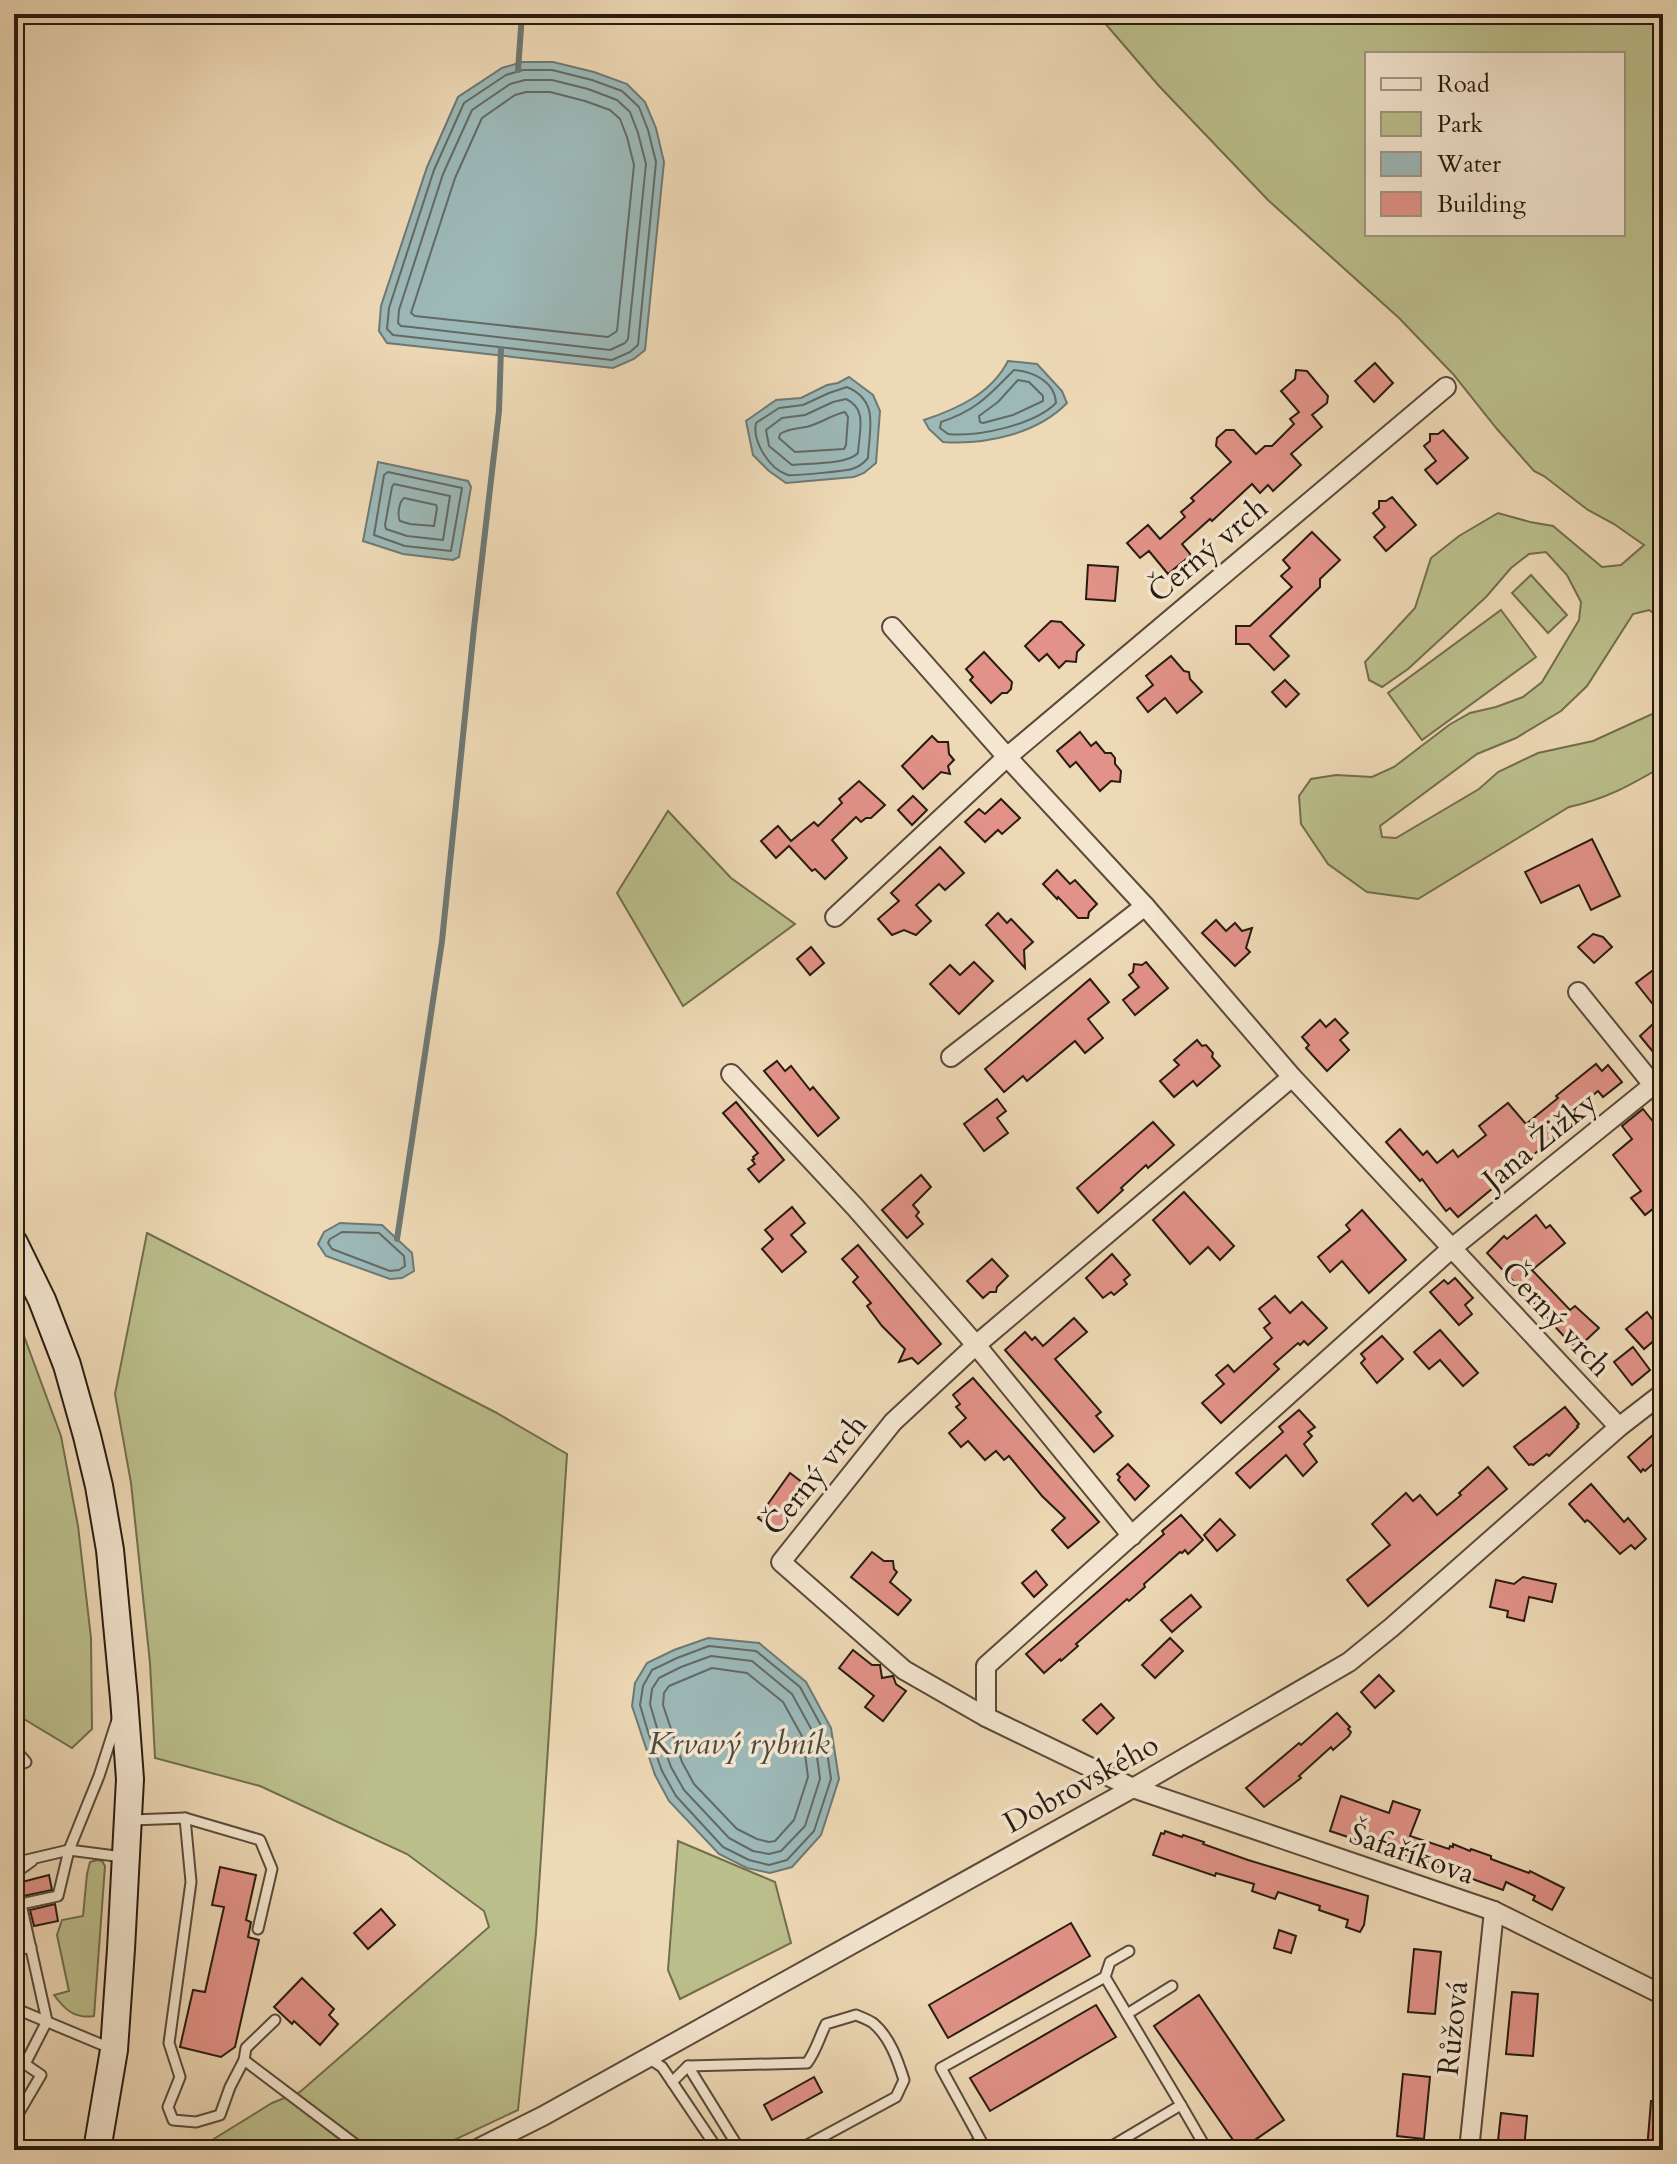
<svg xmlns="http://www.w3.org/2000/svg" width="1677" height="2164" font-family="Cardo,serif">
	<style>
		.green { fill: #bbbf8c; stroke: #726d4e; stroke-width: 2; fill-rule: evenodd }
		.water { fill: #9cb8b7; stroke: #6e7974; stroke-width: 2 }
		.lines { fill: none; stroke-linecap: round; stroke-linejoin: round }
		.shore { stroke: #626a64; stroke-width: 2 }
		.stream { stroke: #6e7974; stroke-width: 6 }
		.building { fill: #e29288; stroke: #281b10; stroke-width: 2 }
		.lane-casing { stroke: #5a4a3a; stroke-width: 13 }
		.street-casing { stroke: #5a4a3a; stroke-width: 22 }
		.secondary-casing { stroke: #281b10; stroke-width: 30 }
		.lane { stroke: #f4e6d0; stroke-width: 9 }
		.street { stroke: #f4e6d0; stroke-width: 18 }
		.secondary { stroke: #f4e6d0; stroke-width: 26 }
		.labels { text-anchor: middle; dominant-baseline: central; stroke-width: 7; stroke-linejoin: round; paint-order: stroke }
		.street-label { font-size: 30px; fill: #281b10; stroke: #f4e6d0 }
		.water-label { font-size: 32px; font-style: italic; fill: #4b4a42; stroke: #f4e6d0 }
	</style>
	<rect width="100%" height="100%" fill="#eed9b6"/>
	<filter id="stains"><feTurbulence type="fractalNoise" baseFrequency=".0025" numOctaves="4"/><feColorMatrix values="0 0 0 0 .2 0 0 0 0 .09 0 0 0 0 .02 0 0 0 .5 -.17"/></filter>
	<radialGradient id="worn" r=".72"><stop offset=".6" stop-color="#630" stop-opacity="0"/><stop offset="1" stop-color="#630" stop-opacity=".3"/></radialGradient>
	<g class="green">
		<path d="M1097 14H1663V620L1649 610 1633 614 1587 686 1561 711 1516 738 1477 754 1380 826 1382 837 1396 838 1479 789 1498 772 1538 753 1593 741 1663 709V766C1631 785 1606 799 1569 807L1418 899 1367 892 1328 864 1301 824 1299 796 1311 779 1336 775 1372 777 1394 767 1449 725 1470 713 1496 707 1523 697 1542 682 1579 620 1581 602 1567 575 1546 552 1529 554 1511 568 1486 597 1408 669 1382 687 1369 680 1365 662 1415 608 1431 558 1459 536 1498 513 1530 522 1553 526 1602 567 1621 565 1644 545 1614 524 1588 510 1544 476 1534 471 1497 429 1453 374 1399 318 1268 200 1159 86ZM1623 54V234H1367V54Z"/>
		<polygon points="1531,575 1567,615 1548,633 1512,593"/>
		<polygon points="1501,610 1536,657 1422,740 1388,693"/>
		<polygon points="668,811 731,878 795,924 683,1006 617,893"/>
		<polygon points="147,1233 495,1412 567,1454 536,1933 518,2110 433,2150 196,2150 272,2103 300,2092 489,1927 484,1911 407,1854 260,1786 155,1758 150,1663 131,1483 115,1394"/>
		<polygon points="14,1309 61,1436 78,1526 91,1638 92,1729 72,1748 14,1713"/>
		<polygon points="678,1841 775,1882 791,1943 680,1999 668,1970"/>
		<path d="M97 1860 102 1861 105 1866 94 2016C75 2019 65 2010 54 1995L69 1991 57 1935 62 1920 83 1916 87 1874 90 1862Z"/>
	</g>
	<g class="water">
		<polygon points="522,62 553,62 594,72 627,84 645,102 656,128 664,162 645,350 634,359 613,368 387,343 379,331 381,306 427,167 458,97 502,68"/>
		<path d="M1008 361 1037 364 1062 391 1067 403C1037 434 985 445 943 442L929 429 924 420C957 409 991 394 1008 361Z"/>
		<polygon points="849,377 873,395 880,411 876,463 864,473 854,477 786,483 769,471 753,455 746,421 776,400 801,398 827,385 838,383"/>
		<polygon points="378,462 468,481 471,487 459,557 453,560 403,554 363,541"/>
		<polygon points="340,1223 382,1225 412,1253 414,1271 402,1278 390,1279 326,1256 318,1244 324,1232"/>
		<polygon points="708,1638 759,1643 806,1682 831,1728 839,1779 821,1835 792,1867 770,1873 747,1868 719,1854 669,1801 655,1775 632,1706 635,1683 647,1663 674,1650"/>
	</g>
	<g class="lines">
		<g class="shore">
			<polygon points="523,70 552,70 592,80 622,91 639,107 648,130 656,162 638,345 630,352 612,360 393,335 387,329 389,308 434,170 464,103 506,75"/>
			<polygon points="525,80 552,80 588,89 617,100 630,112 638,133 646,164 628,339 625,343 610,350 411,327 401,326 398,323 399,310 443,174 472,110 510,84"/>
			<polygon points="526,92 550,92 585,101 610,110 620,119 627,137 634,165 617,331 608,337 415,316 411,313 455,178 482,118 515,95"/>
			<path d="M1014 370C1033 371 1055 382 1056 403 1034 425 978 437 948 434L940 428 941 422C977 410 989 395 1014 370Z"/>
			<polygon points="1018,380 1029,382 1043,396 1043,401 1013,415 983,423 980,422 979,416 998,402"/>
			<path d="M847 387C880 401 869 430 868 458 863 464 859 467 852 469 846 471 793 476 788 475 769 469 752 441 756 423L779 408 803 405 829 393Z"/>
			<path d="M846 399C868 409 859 432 858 453 847 465 809 463 792 465L769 446 766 430 782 418 805 415 833 402Z"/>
			<path d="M845 412 848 417 846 445 844 449 795 452 779 438 780 434C789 428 796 429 806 427 820 424 831 415 845 412Z"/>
			<polygon points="388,472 462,488 451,551 405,546 374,535 384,475"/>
			<polygon points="394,484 450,496 443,540 407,536 386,529 385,525 392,487"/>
			<path d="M404 498 436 505 437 508 434 526 410 524 400 521C397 515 399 502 404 498Z"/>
			<polygon points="342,1232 379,1233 404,1256 405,1266 399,1270 390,1271 332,1249 328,1243 330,1239"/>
			<polygon points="709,1646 756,1651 800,1687 824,1731 831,1779 814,1831 787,1860 769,1865 749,1860 723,1847 676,1796 662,1771 648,1732 640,1705 643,1686 652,1670 677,1658"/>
			<polygon points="711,1656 752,1661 792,1694 814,1734 820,1779 805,1826 781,1851 769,1854 753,1851 729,1838 684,1790 671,1767 657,1728 650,1704 652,1689 659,1678 681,1667"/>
			<polygon points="712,1668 747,1673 783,1702 803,1738 808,1777 794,1820 775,1841 769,1842 757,1839 737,1829 694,1784 682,1762 663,1705 664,1693 669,1686"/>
		</g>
		<g class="stream">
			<polyline points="518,70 522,14"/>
			<polyline points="397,1239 442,941 474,628 499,411 501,349"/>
		</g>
	</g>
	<g class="building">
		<polygon points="1375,363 1393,383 1374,402 1355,381"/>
		<polygon points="1296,370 1307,371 1328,396 1327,403 1312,415 1322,427 1291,454 1301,465 1273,491 1268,485 1260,493 1252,484 1212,521 1210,519 1182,544 1191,555 1168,574 1149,551 1140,558 1127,543 1148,525 1160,539 1185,517 1181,512 1194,501 1191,498 1231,462 1216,446 1217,438 1226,430 1234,430 1256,454 1265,446 1272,446 1294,424 1290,419 1299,412 1281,391 1295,379"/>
		<polygon points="1443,430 1468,458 1437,484 1425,470 1436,461 1424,446 1430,441 1430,434 1438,434"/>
		<polygon points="1392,497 1416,525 1386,551 1374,537 1385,527 1373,513 1379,508 1379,501 1386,501"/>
		<polygon points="1312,532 1340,560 1320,579 1320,587 1270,636 1289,656 1274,670 1249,644 1236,644 1236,626 1250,626 1292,587 1281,576 1290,568 1283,560"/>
		<polygon points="1088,565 1118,567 1115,601 1086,599"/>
		<polygon points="1051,621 1061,622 1084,645 1077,652 1076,662 1066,661 1059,668 1047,654 1039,661 1025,646"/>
		<polygon points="984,652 1012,682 1011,689 1007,693 1002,693 991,703 970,680 973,677 966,669"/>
		<polygon points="1171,656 1184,671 1189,672 1190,679 1202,692 1177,713 1165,698 1148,712 1137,698 1153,685 1146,676"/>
		<polygon points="1285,680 1299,694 1286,707 1272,692"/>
		<polygon points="1080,732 1091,746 1096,742 1105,753 1111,753 1115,758 1115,764 1121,771 1120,782 1111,781 1100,791 1076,762 1070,767 1057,751"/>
		<polygon points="932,736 938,742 948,742 949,754 954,760 948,766 950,774 941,772 923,789 902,766"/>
		<polygon points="859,781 885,805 871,818 866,818 861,822 856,817 832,840 847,858 825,879 815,869 812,871 789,846 776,858 761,841 778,826 791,841 814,822 818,826 842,803 839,799"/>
		<polygon points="913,796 927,810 912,825 898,810"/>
		<polygon points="1001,799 1020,818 1002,834 998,830 985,842 965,822 979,809 985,814"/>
		<polygon points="1592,839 1620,896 1591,910 1579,885 1541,903 1525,872"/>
		<polygon points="940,847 964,873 945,890 939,884 916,905 931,921 916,935 904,930 892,935 878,919 899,901 891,893"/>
		<polygon points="1057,870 1070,884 1075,880 1097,904 1089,912 1088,918 1078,918 1058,897 1057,899 1043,884"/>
		<polygon points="998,913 1007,923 1011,919 1033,942 1024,950 1025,968 986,925"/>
		<polygon points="1216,920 1226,931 1235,923 1242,931 1252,928 1246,948 1250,952 1235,966 1202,933"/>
		<polygon points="1593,934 1603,937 1612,947 1594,963 1578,947"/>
		<polygon points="811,947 824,963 810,975 797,959"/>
		<polygon points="974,962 993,981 959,1014 930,984 950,965 960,975"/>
		<polygon points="1146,962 1168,988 1135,1015 1123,1000 1139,987 1129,975 1133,972 1134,964 1142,965"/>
		<polygon points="1656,968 1663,978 1663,1017 1636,983"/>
		<polygon points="1090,979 1109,1002 1088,1019 1103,1038 1085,1053 1075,1041 1027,1081 1023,1076 1004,1092 985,1069"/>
		<polygon points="1335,1019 1348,1033 1340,1040 1349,1050 1327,1071 1306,1048 1309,1045 1302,1037 1320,1020 1326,1027"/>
		<polygon points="1655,1022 1663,1032 1663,1064 1640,1036"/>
		<polygon points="1197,1040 1202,1046 1206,1045 1213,1053 1212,1057 1220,1066 1197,1086 1193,1081 1174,1097 1160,1081 1179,1065 1174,1060"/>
		<polygon points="777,1061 785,1071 791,1066 810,1090 813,1087 839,1118 818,1136 764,1071"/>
		<polygon points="1596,1064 1602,1071 1608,1065 1622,1082 1603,1097 1598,1091 1568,1116 1573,1122 1458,1217 1450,1208 1446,1211 1422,1179 1420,1181 1386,1142 1400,1129 1423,1155 1427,1151 1437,1163 1453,1150 1458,1157 1486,1135 1479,1126 1508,1103 1526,1124 1558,1098 1556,1096"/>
		<polygon points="997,1099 1006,1111 997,1118 1008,1133 984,1151 964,1124"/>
		<polygon points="736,1102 784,1160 759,1182 748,1169 755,1164 752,1160 754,1159 753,1157 758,1153 723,1113"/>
		<polygon points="1643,1109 1663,1134 1663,1201 1645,1215 1631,1198 1641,1191 1613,1155 1632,1139 1622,1126"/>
		<polygon points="1153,1122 1174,1145 1148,1168 1146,1165 1121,1188 1123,1190 1098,1213 1077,1188"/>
		<polygon points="921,1175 931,1187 913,1205 919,1212 916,1216 923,1224 907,1238 882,1210"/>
		<polygon points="1184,1192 1234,1246 1220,1260 1208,1247 1190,1264 1153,1220"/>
		<polygon points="792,1207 805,1223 791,1235 806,1252 782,1272 762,1249 773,1239 765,1230"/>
		<polygon points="1362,1210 1406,1260 1369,1293 1342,1261 1330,1272 1318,1257 1350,1230 1346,1225"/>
		<polygon points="1536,1215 1546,1228 1550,1225 1565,1243 1532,1270 1570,1310 1575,1306 1599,1328 1584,1342 1581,1339 1573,1346 1487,1253 1504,1236 1507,1239"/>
		<polygon points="858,1245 941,1344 918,1364 912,1358 899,1362 905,1349 882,1326 867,1306 871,1303 853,1282 858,1277 842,1259"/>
		<polygon points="1112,1254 1130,1275 1124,1280 1127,1284 1114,1295 1111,1292 1103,1298 1086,1278"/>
		<polygon points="992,1259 1008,1276 997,1287 996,1292 990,1292 983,1298 967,1281"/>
		<polygon points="1455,1278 1473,1298 1465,1305 1472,1314 1459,1325 1430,1292 1444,1280 1448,1284"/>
		<polygon points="1275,1296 1290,1313 1302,1302 1327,1328 1308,1345 1304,1341 1300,1345 1298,1343 1274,1364 1279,1369 1221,1423 1202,1403 1224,1384 1216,1375 1228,1365 1234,1372 1272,1338 1264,1328 1270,1323 1259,1309"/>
		<polygon points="1647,1312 1663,1333 1644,1349 1626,1329"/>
		<polygon points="1074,1318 1087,1332 1055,1359 1101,1412 1096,1416 1113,1436 1094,1452 1005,1350 1025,1332 1032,1340 1035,1337 1043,1346"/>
		<polygon points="1440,1330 1478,1373 1463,1386 1440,1360 1429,1369 1414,1352"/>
		<polygon points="1382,1336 1403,1359 1377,1383 1361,1363 1365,1359 1361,1354"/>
		<polygon points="1633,1347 1650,1370 1632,1385 1614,1362"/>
		<polygon points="973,1378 1099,1522 1068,1548 1052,1530 1065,1518 1042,1496 1009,1456 1004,1460 996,1451 985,1460 968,1441 961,1447 949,1433 966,1418 956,1407 960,1404 953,1395"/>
		<polygon points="1565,1407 1579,1424 1577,1426 1578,1427 1549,1456 1547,1454 1533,1465 1531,1464 1529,1465 1514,1447"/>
		<polygon points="1299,1410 1315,1427 1308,1432 1312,1436 1304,1444 1317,1462 1303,1476 1286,1455 1250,1488 1236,1473 1283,1432 1279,1427"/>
		<polygon points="1663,1426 1663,1455 1645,1471 1643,1469 1641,1472 1628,1457"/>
		<polygon points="1128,1464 1149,1486 1135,1500 1118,1480 1120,1477 1117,1474"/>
		<polygon points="1488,1467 1507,1489 1368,1606 1347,1580 1390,1545 1372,1524 1406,1493 1413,1501 1420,1495 1437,1515 1461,1495 1459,1493"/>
		<polygon points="790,1473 811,1489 778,1533 758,1518"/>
		<polygon points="1591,1484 1624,1522 1628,1518 1646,1539 1635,1549 1631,1545 1620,1554 1590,1522 1587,1520 1585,1522 1569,1504"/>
		<polygon points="1181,1515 1203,1540 1188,1554 1185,1550 1182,1553 1180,1552 1144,1584 1145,1587 1129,1601 1127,1599 1076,1644 1078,1646 1061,1661 1060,1659 1044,1673 1026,1654 1164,1534 1162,1531"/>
		<polygon points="1220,1519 1235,1535 1217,1551 1204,1535"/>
		<polygon points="872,1552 884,1561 893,1561 894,1569 897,1572 890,1582 911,1600 898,1615 851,1577"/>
		<polygon points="1036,1571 1047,1585 1034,1597 1022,1583"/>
		<polygon points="1523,1577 1556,1584 1552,1602 1529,1597 1524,1621 1507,1617 1508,1611 1490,1607 1496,1580 1514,1584"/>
		<polygon points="1191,1595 1201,1607 1172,1632 1161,1620"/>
		<polygon points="1170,1638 1183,1651 1155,1678 1142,1665"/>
		<polygon points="853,1650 872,1665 880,1665 882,1678 893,1676 896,1684 906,1691 883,1721 865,1707 874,1696 839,1668"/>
		<polygon points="1379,1675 1394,1691 1375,1708 1361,1692"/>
		<polygon points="1101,1704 1114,1718 1097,1734 1083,1720"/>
		<polygon points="1337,1713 1350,1727 1348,1729 1351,1732 1349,1736 1333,1750 1331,1747 1299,1776 1301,1778 1264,1807 1246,1788 1299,1743 1301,1745"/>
		<polygon points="1341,1796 1389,1813 1393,1801 1420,1810 1410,1836 1449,1849 1450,1846 1453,1847 1453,1844 1470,1851 1471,1849 1491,1856 1491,1859 1529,1873 1530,1871 1564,1888 1552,1910 1533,1900 1535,1896 1506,1882 1503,1890 1361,1839 1360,1841 1330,1831"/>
		<polygon points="1165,1831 1182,1837 1183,1835 1204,1842 1203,1844 1248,1860 1368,1896 1364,1925 1360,1932 1346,1927 1348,1920 1319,1910 1320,1906 1278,1892 1275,1899 1252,1891 1254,1884 1216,1873 1215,1876 1153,1855 1161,1833 1164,1834"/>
		<polygon points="220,1867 256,1875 246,1920 251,1922 248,1937 259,1940 235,2047 221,2057 180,2047 193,1990 205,1992 224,1907 212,1905"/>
		<polygon points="49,1875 52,1890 19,1897 14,1902 14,1884"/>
		<polygon points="55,1904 58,1921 34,1926 30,1910"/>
		<polygon points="381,1909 395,1925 368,1949 354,1933"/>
		<polygon points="1071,1923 1090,1956 948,2038 929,2005"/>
		<polygon points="1279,1930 1296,1936 1291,1953 1274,1948"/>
		<polygon points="1414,1949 1441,1952 1435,2014 1408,2012"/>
		<polygon points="302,1978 334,2009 329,2015 338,2024 320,2045 294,2021 292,2024 274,2007"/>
		<polygon points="1512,1992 1538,1994 1533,2056 1506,2054"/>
		<polygon points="1199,1995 1284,2120 1240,2150 1154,2026"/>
		<polygon points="1096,2005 1116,2037 990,2111 970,2078"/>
		<polygon points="1403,2074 1430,2077 1424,2139 1397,2136"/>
		<polygon points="814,2077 822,2092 772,2120 764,2105"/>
		<polygon points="1651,2101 1663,2101 1663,2150 1647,2150"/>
		<polygon points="1501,2113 1527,2116 1524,2150 1497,2150"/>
	</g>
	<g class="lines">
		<defs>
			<g id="lane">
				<polyline points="14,1748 26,1762 14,1767"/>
				<polyline points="185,1818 191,1882 169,2043 180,2077 168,2107 173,2120 196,2122 220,2115 230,2087 244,2060"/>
				<polyline points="132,1820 185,1818 260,1840 272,1869 258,1929"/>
				<polyline points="14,1863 69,1850 123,1857"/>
				<polyline points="14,1874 32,1861"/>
				<polyline points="14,1951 31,1947"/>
				<polyline points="1105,1977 1110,1962 1129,1951"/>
				<polyline points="14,2008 110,2048"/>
				<polyline points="1127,2014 1172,1986"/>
				<polyline points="275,2020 246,2048 244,2060 363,2150"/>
				<polyline points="14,2057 25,2064 47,2021 21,1904 58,1896 69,1850 99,1776 117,1720"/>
				<polyline points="648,2058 662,2067 718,2150"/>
				<polyline points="688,2066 740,2150"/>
				<path d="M672 2082 688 2066 807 2063C816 2051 819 2038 826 2024L856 2015C861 2017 869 2020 873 2023 890 2037 898 2061 904 2080L896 2097 798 2150"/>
				<polyline points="1181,2105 1207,2150"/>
				<polyline points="14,2121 41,2075 25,2064"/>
				<polyline points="964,2150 980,2141"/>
				<polyline points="986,2150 941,2068 1105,1977 1181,2105 1105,2150"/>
			</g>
			<g id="street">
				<polyline points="892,627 1007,757 1145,906 1292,1077 1619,1427"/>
				<polyline points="835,917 1007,757 1446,387"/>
				<polyline points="1578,992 1663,1097"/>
				<polyline points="951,1057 1145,906"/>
				<polyline points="731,1074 855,1207 976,1345 1132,1536"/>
				<polyline points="1292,1077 976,1345 893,1422 781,1562 904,1670 986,1717 1133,1788 1494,1911 1663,1995"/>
				<polyline points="986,1717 986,1666 1452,1248 1663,1077"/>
				<polyline points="475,2150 543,2116 1133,1788 1349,1662 1392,1627 1619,1427 1663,1393"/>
				<polyline points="1469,2150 1494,1911"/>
			</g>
			<polyline id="secondary" points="14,1243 42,1300 67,1365 87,1436 99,1486 110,1550 124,1698 130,1779 121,1949 114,2050 97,2150"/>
		</defs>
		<use href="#lane" class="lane-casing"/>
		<use href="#street" class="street-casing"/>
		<use href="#secondary" class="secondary-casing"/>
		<use href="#lane" class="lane"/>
		<use href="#street" class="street"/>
		<use href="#secondary" class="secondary"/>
	</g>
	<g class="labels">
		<g class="street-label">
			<text transform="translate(1208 550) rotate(-40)">Černý vrch</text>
			<text transform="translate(1540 1141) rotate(-39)">Jana Žižky</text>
			<text transform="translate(1556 1319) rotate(47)">Černý vrch</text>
			<text transform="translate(815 1475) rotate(-51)">Černý vrch</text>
			<text transform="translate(1081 1784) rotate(-29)">Dobrovského</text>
			<text transform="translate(1412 1854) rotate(19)">Šafaříkova</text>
			<text transform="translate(1453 2028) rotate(-84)">Růžová</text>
		</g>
		<g class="water-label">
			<text x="739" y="1744">Krvavý rybník</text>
		</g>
	</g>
	<rect width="1677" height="2164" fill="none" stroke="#eed9b6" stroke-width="48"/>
	<rect x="16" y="16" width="1645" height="2132" fill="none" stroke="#281b10" stroke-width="4"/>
	<rect x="24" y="24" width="1629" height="2116" fill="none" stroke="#281b10" stroke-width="2"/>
	<rect x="1365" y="52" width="260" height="184" fill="#f4e6d0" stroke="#a29583" stroke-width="2"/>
	<rect x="1381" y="78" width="40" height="12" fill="#f4e6d0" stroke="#a29583" stroke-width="2"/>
	<text x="1437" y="92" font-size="24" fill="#281b10">Road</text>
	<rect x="1381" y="112" width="40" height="24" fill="#bbbf8c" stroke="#a29583" stroke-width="2"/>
	<text x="1437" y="132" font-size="24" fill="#281b10">Park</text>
	<rect x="1381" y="152" width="40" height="24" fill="#9cb8b7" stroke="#a29583" stroke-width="2"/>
	<text x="1437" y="172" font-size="24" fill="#281b10">Water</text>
	<rect x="1381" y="192" width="40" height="24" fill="#e29288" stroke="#a29583" stroke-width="2"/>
	<text x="1437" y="212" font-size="24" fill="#281b10">Building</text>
	<rect width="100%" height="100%" filter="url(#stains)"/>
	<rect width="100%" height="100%" fill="url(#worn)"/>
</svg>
